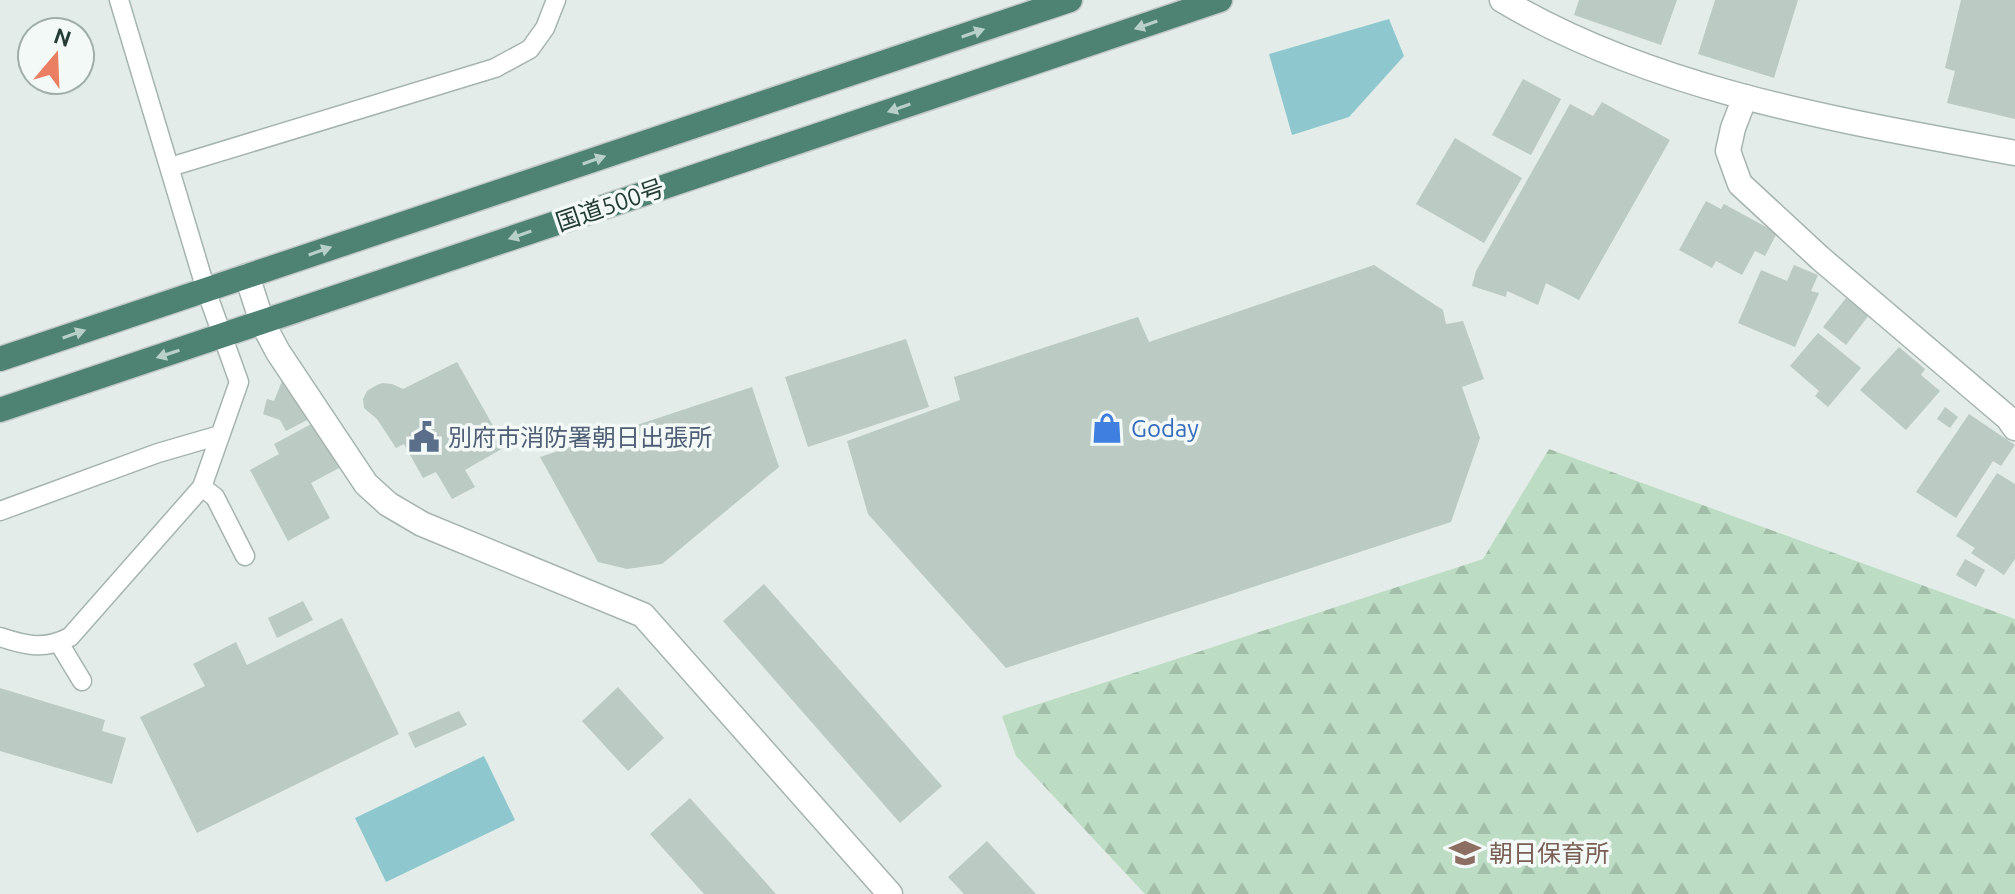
<svg xmlns="http://www.w3.org/2000/svg" width="2015" height="894" font-family="Ubuntu,'Noto Sans JP',sans-serif">
	<style>
		.forest { fill: url(#forest-firs) }
		.water { fill: #8ec7ce }
		.building { fill: #bbcac3 }
		.lines { fill: none; stroke-linecap: round; stroke-linejoin: round }
		.service-casing { stroke: #a6b4af; stroke-width: 21 }
		.minor-casing { stroke: #a6b4af; stroke-width: 27 }
		.trunk-casing { stroke: #c2c8c6; stroke-width: 27 }
		.service { stroke: #fff; stroke-width: 18 }
		.minor { stroke: #fff; stroke-width: 24 }
		.trunk { stroke: #4e8374; stroke-width: 24 }
		.oneway { fill: #b9d0c8 }
		.labels { text-anchor: middle; dominant-baseline: central; stroke-width: 7; stroke-linejoin: round; paint-order: stroke }
		.street-label { font-size: 24px; fill: #243c35; stroke: #f3f9f6 }
		.shop-label { font-size: 24px; fill: #366cbe; stroke: #f3f9f6; text-anchor: start }
		.service-label { font-size: 24px; fill: #4e5e75; stroke: #f3f9f6; text-anchor: start }
		.education-label { font-size: 24px; fill: #785e54; stroke: #f3f9f6; text-anchor: start }
	</style>
	<defs>
		<pattern id="forest-firs" width="22" height="20" patternUnits="userSpaceOnUse" patternTransform="scale(2)"><rect width="22" height="20" fill="#bddcc4"/><path d="M5 1l3.5 6h-7zM16 11l3.5 6h-7z" fill="#a2bea9"/></pattern>
	</defs>
	<rect width="100%" height="100%" fill="#e3ece8"/>
	<polygon class="forest" points="1549,449 2015,619 2015,894 1145,894 1016,756 1002,716 1483,559"/>
	<g class="water">
		<polygon points="1389,19 1404,56 1349,117 1292,135 1269,54"/>
		<polygon points="484,756 515,820 386,882 355,818"/>
	</g>
	<g class="building">
		<polygon points="1579,0 1677,0 1661,45 1574,15"/>
		<polygon points="1715,0 1798,0 1774,78 1698,54"/>
		<polygon points="1961,0 2015,0 2015,119 1947,103 1955,71 1945,68"/>
		<polygon points="1523,79 1561,99 1531,155 1492,135"/>
		<polygon points="1602,102 1670,140 1579,300 1546,283 1538,305 1507,291 1506,297 1472,286 1476,271 1570,104 1593,116"/>
		<polygon points="1455,138 1522,178 1484,243 1416,204"/>
		<polygon points="1706,201 1721,209 1724,204 1777,233 1765,256 1755,251 1742,275 1716,261 1712,268 1679,250"/>
		<polygon points="1374,265 1443,310 1446,324 1463,321 1484,379 1462,387 1480,438 1451,522 1006,668 868,514 847,441 960,400 954,377 1138,317 1149,342"/>
		<polygon points="1794,265 1818,275 1811,291 1819,293 1795,347 1738,323 1761,270 1787,281"/>
		<polygon points="1846,298 1869,315 1846,345 1823,327"/>
		<polygon points="1818,333 1861,368 1828,407 1815,396 1819,391 1790,366"/>
		<polygon points="906,339 929,407 808,447 785,377"/>
		<polygon points="1899,347 1925,369 1921,375 1940,391 1906,430 1860,390"/>
		<polygon points="457,362 505,447 465,470 475,487 452,499 436,472 423,478 404,444 396,448 377,419 364,408 363,399 367,391 375,386 382,383 392,384 403,389"/>
		<polygon points="284,376 309,419 286,431 280,420 263,414 267,399 274,401"/>
		<polygon points="752,387 779,467 662,564 627,569 598,562 540,457"/>
		<polygon points="1945,407 1958,417 1950,428 1937,419"/>
		<polygon points="1969,414 2015,445 2001,466 1993,461 1956,518 1916,492"/>
		<polygon points="315,422 339,468 311,483 330,518 288,541 250,470 279,454 274,444"/>
		<polygon points="1997,473 2015,484 2015,559 2004,575 1971,553 1975,548 1956,536"/>
		<polygon points="1965,559 1985,570 1976,587 1956,575"/>
		<polygon points="764,584 942,786 900,823 723,621"/>
		<polygon points="303,601 313,620 277,638 268,618"/>
		<polygon points="342,618 399,734 197,833 140,717 205,686 193,664 236,642 247,665"/>
		<polygon points="618,687 664,738 628,771 582,721"/>
		<polygon points="0,688 105,720 102,731 126,738 112,784 0,751"/>
		<polygon points="459,711 467,725 415,748 408,733"/>
		<polygon points="690,798 776,894 704,894 650,834"/>
		<polygon points="987,841 1036,894 964,894 948,877"/>
	</g>
	<g class="lines">
		<defs>
			<g id="service">
				<polyline points="170,167 495,68 530,49 545,28 556,0"/>
				<polyline points="202,487 215,497 245,556"/>
				<polyline points="0,511 158,453 220,435"/>
				<path d="M0 637C27 646 44 650 70 637L202 487 239 382 206 290 119 0"/>
				<polyline points="59,643 82,681"/>
			</g>
			<g id="minor">
				<path d="M1502 0C1655 91 1842 121 2015 153"/>
				<polyline points="1745,97 1733,128 1728,151 1740,184 1820,258 2008,418 2015,428"/>
				<polyline points="247,276 262,322 278,352 366,484 388,504 422,524 643,615 890,894"/>
			</g>
			<g id="trunk">
				<polyline points="0,359 1070,0"/>
				<polyline points="0,410 1220,0"/>
			</g>
		</defs>
		<use href="#service" class="service-casing"/>
		<use href="#minor" class="minor-casing"/>
		<use href="#trunk" class="trunk-casing"/>
		<use href="#service" class="service"/>
		<use href="#minor" class="minor"/>
		<use href="#trunk" class="trunk"/>
	</g>
	<defs><path id="oneway-solid" d="M-6-.8H1V-3.2L6.5 0L1 3.2V.8H-6Z" transform="scale(2)"/></defs>
	<g class="oneway">
		<use href="#oneway-solid" transform="translate(1146 25) rotate(161)"/>
		<use href="#oneway-solid" transform="translate(973 33) rotate(-19)"/>
		<use href="#oneway-solid" transform="translate(899 108) rotate(161)"/>
		<use href="#oneway-solid" transform="translate(594 160) rotate(-19)"/>
		<use href="#oneway-solid" transform="translate(520 235) rotate(161)"/>
		<use href="#oneway-solid" transform="translate(320 251) rotate(-19)"/>
		<use href="#oneway-solid" transform="translate(74 334) rotate(-19)"/>
		<use href="#oneway-solid" transform="translate(168 354) rotate(162)"/>
	</g>
	<defs>
		<symbol id="shop-bare" viewBox="-9 -9 18 18"><path d="M-5-2.5h2.3a2.7 3.5 0 0 1 5.4 0H5L5.5 6h-11ZM-1.5-2.5h3a1.5 2.3 0 0 0-3 0Z" fill="#3f7fe0" stroke="#f3f9f6" stroke-width="2.5" paint-order="stroke"/></symbol>
		<symbol id="civic-bare" viewBox="-9 -9 18 18"><path d="M-.6-6.5H3V-4.5H.6V-3L4-1V1h2V6H-6V1h2V-1L-.6-3ZM-1.2 2.5V6h2.4V2.5Z" fill="#5c6f8a" stroke="#f3f9f6" stroke-width="2.5" paint-order="stroke"/></symbol>
		<symbol id="school-bare" viewBox="-9 -9 18 18"><path d="M0-5L7-2L0 1L-7-2ZM-4 1L0 2.5L4 1V4Q0 6-4 4Z" fill="#8d6e63" stroke="#f3f9f6" stroke-width="2.5" paint-order="stroke"/></symbol>
	</defs>
	<g fill-rule="evenodd">
		<use href="#shop-bare" x="1085" y="406" width="44" height="44"/>
		<use href="#civic-bare" x="402" y="415" width="44" height="44"/>
		<use href="#school-bare" x="1443" y="831" width="44" height="44"/>
	</g>
	<g class="labels">
		<g class="street-label">
			<text transform="translate(610 205) rotate(-19)">国道500号</text>
		</g>
		<g class="shop-label">
			<text x="1131" y="428">Goday</text>
		</g>
		<g class="service-label">
			<text x="448" y="437">別府市消防署朝日出張所</text>
		</g>
		<g class="education-label">
			<text x="1489" y="853">朝日保育所</text>
		</g>
	</g>
	<g transform="translate(56 56) rotate(19)"><circle r="38" fill="#f3f9f6" stroke="#a0ada9" stroke-width="2"/>
	<path d="M0-6L14 30L0 20L-14 30Z" fill="#ea7f63"/>
	<text y="-12" font-size="22" font-weight="bold" text-anchor="middle" fill="#243c35">N</text>
	</g>
</svg>
